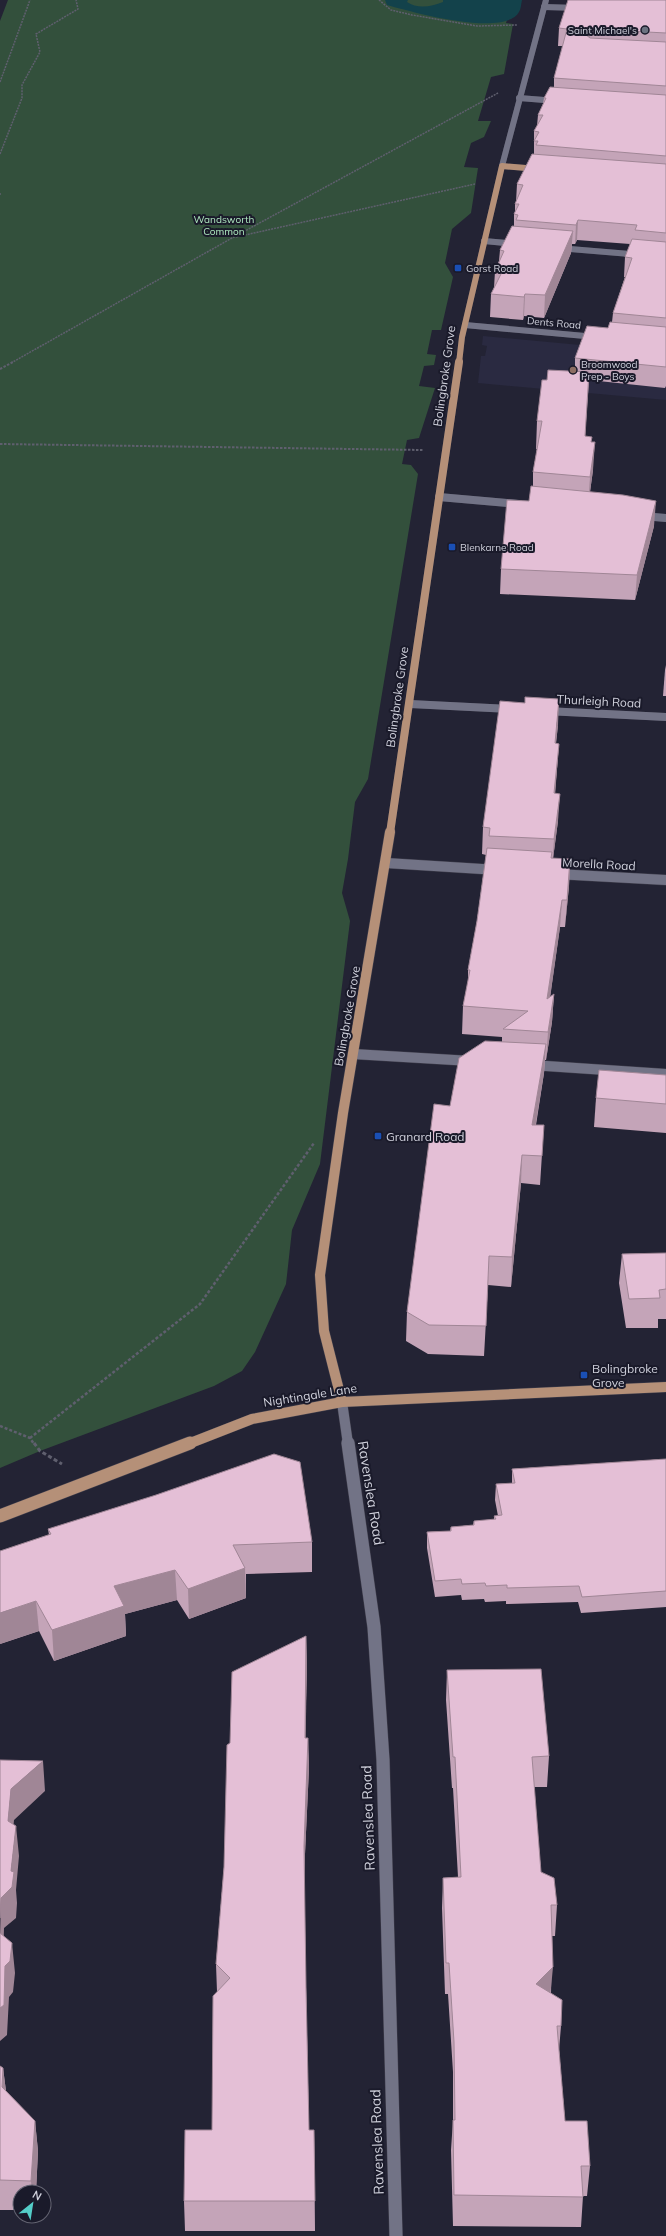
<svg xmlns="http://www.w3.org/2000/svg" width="666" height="2236" font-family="Mulish,sans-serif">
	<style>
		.built { fill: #2a2a41 }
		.green { fill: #33503c }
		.water { fill: #13424b }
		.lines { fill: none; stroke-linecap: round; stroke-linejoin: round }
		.minor-far3-casing { stroke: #403f4d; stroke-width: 6 }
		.minor-far2-casing { stroke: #403f4d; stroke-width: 8 }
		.minor-far1-casing { stroke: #403f4d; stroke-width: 11 }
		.minor-casing { stroke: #403f4d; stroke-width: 14 }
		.major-far3-casing { stroke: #403f4d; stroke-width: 6 }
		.major-far2-casing { stroke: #403f4d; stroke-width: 8 }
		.major-far1-casing { stroke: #403f4d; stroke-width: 11 }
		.major-casing { stroke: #403f4d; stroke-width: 14 }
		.path-far3 { stroke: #5f5f6e; stroke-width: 1.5; stroke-dasharray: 2 1; stroke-linecap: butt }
		.path-far2 { stroke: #5f5f6e; stroke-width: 2; stroke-dasharray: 2.5 1.5; stroke-linecap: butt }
		.path-far1 { stroke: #5f5f6e; stroke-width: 2.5; stroke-dasharray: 3 2; stroke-linecap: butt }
		.path { stroke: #5f5f6e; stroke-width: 3; stroke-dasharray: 4 2.5; stroke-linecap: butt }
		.minor-far3 { stroke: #727386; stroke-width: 6 }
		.minor-far2 { stroke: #727386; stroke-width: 8 }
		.minor-far1 { stroke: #727386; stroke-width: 10 }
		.minor { stroke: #727386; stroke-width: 13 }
		.major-far3 { stroke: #b59078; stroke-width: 6 }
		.major-far2 { stroke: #b59078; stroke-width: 8 }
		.major-far1 { stroke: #b59078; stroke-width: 10 }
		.major { stroke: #b59078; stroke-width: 13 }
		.wall { fill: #c4a4b8 }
		.shaded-wall { fill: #a08696 }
		.building { fill: #e4bfd6; stroke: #a08696 }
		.worship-dot { fill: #6b7280; stroke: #1a1a2a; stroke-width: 1.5 }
		.transit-dot { fill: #1a4fb4; stroke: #1a1a2a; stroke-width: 1.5 }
		.education-dot { fill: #8d6e63; stroke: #1a1a2a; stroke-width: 1.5 }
		.labels { text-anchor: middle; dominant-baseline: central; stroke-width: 4; stroke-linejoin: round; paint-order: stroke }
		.far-poi-label { font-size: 10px; fill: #d0d1dc; stroke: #1a1a2a; text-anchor: start }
		.far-park-label { font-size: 10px; fill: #b0eac1; stroke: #1a1a2a }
		.far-street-label { font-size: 10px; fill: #d0d1dc; stroke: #1a1a2a }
		.street-label { font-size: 12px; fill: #d0d1dc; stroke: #1a1a2a }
		.poi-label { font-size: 12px; fill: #d0d1dc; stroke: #1a1a2a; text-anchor: start }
		.near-street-label { font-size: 14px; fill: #d0d1dc; stroke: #1a1a2a }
	</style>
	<rect width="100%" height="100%" fill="#232334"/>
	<polygon class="built" points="483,336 666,353 666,400 478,383 481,356 485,356 487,346 482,345"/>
	<polygon class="green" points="8,0 513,0 506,23 513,24 504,74 491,77 478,121 491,121 484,137 471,143 464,167 478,168 471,213 452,229 445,263 453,277 441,330 432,330 427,354 436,355 434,365 424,366 419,386 435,388 419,438 407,440 402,464 411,465 418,474 368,779 355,802 348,859 342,893 350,921 320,1164 292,1230 286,1284 255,1352 242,1371 214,1386 40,1451 0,1468 0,21"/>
	<path class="water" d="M385 0H408L407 2C417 9 431 7 443 2V0H522C521 4 521 9 519 12 504 38 412 12 387 5Z"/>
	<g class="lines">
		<defs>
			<g id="minor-far3">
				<polyline points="544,7 578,8"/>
				<polyline points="519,98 557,101"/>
				<polyline points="502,166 546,0"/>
				<polyline points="484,241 517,244"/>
				<polyline points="558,248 666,257"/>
				<polyline points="465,325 596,337"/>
			</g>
			<g id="minor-far2">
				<polyline points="439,497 519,504"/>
				<polyline points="642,516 666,518"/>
				<polyline points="410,704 512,709"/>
				<polyline points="546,711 666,717"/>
			</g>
			<g id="minor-far1">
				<polyline points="386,863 498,870"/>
				<polyline points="556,874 666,880"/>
				<polyline points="353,1054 471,1061"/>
				<polyline points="531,1065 666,1074"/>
				<polyline points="342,1402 348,1444"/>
			</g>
			<polyline id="minor" points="348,1443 374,1627 383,1760 396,2236"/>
			<polyline id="major-far3" points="459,363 462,337 502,166 538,169"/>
			<polyline id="major-far2" points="390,833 459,362"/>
			<g id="major-far1">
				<polyline points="342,1402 324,1331 320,1275 343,1113 390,832"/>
				<polyline points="188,1444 252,1419 342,1402 666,1387"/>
			</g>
			<polyline id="major" points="0,1516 190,1443"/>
		</defs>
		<use href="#minor-far3" class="minor-far3-casing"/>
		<use href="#minor-far2" class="minor-far2-casing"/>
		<use href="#minor-far1" class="minor-far1-casing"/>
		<use href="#minor" class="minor-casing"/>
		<use href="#major-far3" class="major-far3-casing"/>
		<use href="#major-far2" class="major-far2-casing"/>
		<use href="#major-far1" class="major-far1-casing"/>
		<use href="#major" class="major-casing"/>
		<g class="path-far3">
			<polyline points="379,0 391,10 412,15 477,26 517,25"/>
			<polyline points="0,82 30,0"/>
			<polyline points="0,154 22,98 22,85 40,52 36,34 78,9 76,0"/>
			<polyline points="0,193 0,196"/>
			<polyline points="236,237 475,184"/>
			<polyline points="11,363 232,238 498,93"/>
		</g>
		<g class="path-far2">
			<polyline points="0,369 13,362"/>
			<polyline points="0,444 423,450"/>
		</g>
		<g class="path-far1">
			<polyline points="0,1426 30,1438 34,1444"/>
			<polyline points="30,1438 200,1304 314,1143"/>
		</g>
		<polyline class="path" points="34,1443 40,1451 62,1464"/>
		<use href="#minor-far3" class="minor-far3"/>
		<use href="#minor-far2" class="minor-far2"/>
		<use href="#minor-far1" class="minor-far1"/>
		<use href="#minor" class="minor"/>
		<use href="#major-far3" class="major-far3"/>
		<use href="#major-far2" class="major-far2"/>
		<use href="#major-far1" class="major-far1"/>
		<use href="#major" class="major"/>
	</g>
	<g class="wall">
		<polygon points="666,0 666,386 665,388 589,380 585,437 591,442 593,470 590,492 654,526 635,600 500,594 501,569 529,501 533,486 533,472 537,449 536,449 537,421 547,380 575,372 575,358 608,328 612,322 613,313 625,277 624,277 625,257 630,244 577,240 575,244 572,244 571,253 544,318 524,316 523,320 490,317 491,294 494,288 495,271 499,261 500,250 514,226 514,214 515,212 515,204 516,202 517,184 534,154 534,131 537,126 538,115 543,104 544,98 554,87 554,78 563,46 558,46 559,28"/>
		<polygon points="666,665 666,696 663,696 665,670"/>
		<polygon points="558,725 556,743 559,744 555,793 558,821 553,858 570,859 569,886 565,927 560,927 550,997 554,994 552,1022 546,1060 545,1060 544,1073 536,1125 542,1154 540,1185 521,1183 511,1287 488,1285 484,1356 428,1354 406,1341 407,1312 450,1106 502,1042 502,1037 462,1034 463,1006 468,982 468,970 477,921 486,855 482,854 483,827"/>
		<polygon points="666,1075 666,1133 594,1127 596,1098"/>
		<polygon points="666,1253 666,1319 658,1319 658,1328 626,1328 619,1283 622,1254"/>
		<polygon points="666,1459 666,1607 581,1613 578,1602 506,1604 506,1601 485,1602 484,1599 462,1600 461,1595 435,1597 427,1548 427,1532 450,1531 451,1527 473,1525 474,1521 494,1520 494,1516 498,1516 495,1500 496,1484 512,1483 512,1469"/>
		<polygon points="48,1529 312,1542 312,1572 246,1574 246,1598 189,1619 177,1600 125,1614 126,1636 54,1661 39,1631 0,1644 49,1535"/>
		<polygon points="306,1636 307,1666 305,1738 308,1738 309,1768 304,1875 306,1987 309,2130 314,2130 315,2231 185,2231 184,2201 212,2130 217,1992 216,1964 224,1867 230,1743"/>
		<polygon points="447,1670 549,1756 547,1787 534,1787 541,1872 557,1905 555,1936 552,1936 551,1994 561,2026 559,2050 565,2121 590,2166 587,2196 583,2196 581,2227 453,2226 451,2150 453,2120 453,2072 448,1994 445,1994 442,1908 443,1878 458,1877 453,1788 452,1788 446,1700"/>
		<polygon points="0,2066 3,2068 6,2091 35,2121 38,2151 36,2192 20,2192 20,2210 0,2210"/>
	</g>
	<g class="shaded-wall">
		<polygon points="590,29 589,47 585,34"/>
		<polygon points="578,220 577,240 575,244 576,225"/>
		<polygon points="573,231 571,253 544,318 545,295"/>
		<polygon points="525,294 524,316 523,320 524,297"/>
		<polygon points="595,442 593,470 588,506 590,477"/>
		<polygon points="656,501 654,526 635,600 637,575"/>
		<polygon points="559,699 558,725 553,770 555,743"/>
		<polygon points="559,744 557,770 553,820 554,793"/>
		<polygon points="560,794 558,821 552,867 554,839"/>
		<polygon points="570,859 569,886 565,927 567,900"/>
		<polygon points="562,900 560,927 546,1027 547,999"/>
		<polygon points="554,994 552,1022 546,1060 548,1032"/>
		<polygon points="546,1044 544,1073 531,1153 532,1125"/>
		<polygon points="522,1155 521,1183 511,1287 512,1257"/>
		<polygon points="245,1568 246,1598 189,1619 188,1589"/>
		<polygon points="175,1570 177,1600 125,1614 126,1636 54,1661 52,1630 114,1586"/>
		<polygon points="36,1601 39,1631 0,1644 0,1613"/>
		<polygon points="306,1636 307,1666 305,1768 305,1738"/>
		<polygon points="308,1738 309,1768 304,1876 304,1846"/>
		<polygon points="43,1761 45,1791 14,1820 11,1852 8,1821 11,1789"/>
		<polygon points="16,1826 19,1856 16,1890 17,1903 16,1918 4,1928 3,1963 0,1938 1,1898 11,1871"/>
		<polygon points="12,1943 15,1973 13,1992 9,1997 7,2035 0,2041 0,2043 0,2008 5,1966"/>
		<polygon points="553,1967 550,1998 536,1984"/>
		<polygon points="3,2068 7,2099 2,2087"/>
		<polygon points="35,2121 38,2151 36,2192 32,2192 31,2181"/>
	</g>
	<g class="building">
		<polygon points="568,0 666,0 666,33 590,29 585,34 590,38 666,42 666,86 554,78 567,29 559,28"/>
		<polygon points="550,87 666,95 666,156 536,145 538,141 534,141 539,132 534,131 543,115 538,115 546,98 544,98"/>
		<polygon points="532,154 666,164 666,233 635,230 637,225 578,220 576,225 516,220 518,215 514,214 519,204 515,204 523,185 517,184"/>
		<polygon points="512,226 573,231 545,295 525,294 524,297 491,294 502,272 495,271 504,251 500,250"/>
		<polygon points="632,239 666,242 666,318 613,313 632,258 625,257"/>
		<polygon points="610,322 666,327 666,367 575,358 587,326 608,328"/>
		<polygon points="548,370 589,372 585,436 592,437 591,442 595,442 590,477 533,472 542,421 537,421 542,380 547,380"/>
		<polygon points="531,486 623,495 656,501 637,575 501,569 507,500 529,501"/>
		<polygon points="525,697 559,699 555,743 559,744 554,793 560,794 554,839 489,836 490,828 483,827 500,701 525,703"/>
		<polygon points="487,848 552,852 551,858 570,859 567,900 562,900 547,999 554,994 548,1032 503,1029 528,1011 463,1006 470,970 468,970 477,921"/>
		<polygon points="485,1041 546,1044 532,1125 544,1125 542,1156 522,1155 512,1257 489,1256 486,1326 429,1325 407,1312 434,1104 450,1106 459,1058"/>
		<polygon points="599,1070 666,1075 666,1104 596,1098"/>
		<polygon points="666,1253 666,1289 659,1290 660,1298 629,1299 622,1254"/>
		<polygon points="274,1454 300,1462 312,1542 233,1545 245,1568 188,1589 175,1570 114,1586 124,1606 52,1630 36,1601 0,1613 0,1551 51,1534 48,1529 156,1495"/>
		<polygon points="666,1459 666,1591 582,1597 579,1586 507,1588 507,1585 486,1586 485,1583 462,1584 461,1579 435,1581 427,1532 451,1531 451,1527 474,1525 474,1521 496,1519 494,1516 502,1515 496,1484 515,1483 512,1469"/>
		<polygon points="306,1636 305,1738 308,1738 304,1846 306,1987 309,2130 314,2130 315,2201 184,2201 185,2130 212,2130 213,1996 230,1978 216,1964 224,1867 227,1745 230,1743 232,1672"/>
		<polygon points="541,1669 549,1756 532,1757 541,1872 554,1878 557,1905 551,1905 553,1967 536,1984 562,2000 561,2026 557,2026 565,2121 587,2121 590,2166 581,2166 583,2197 454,2195 453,2120 455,2120 454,2042 449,1963 446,1963 443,1878 461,1877 455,1757 453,1757 447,1670"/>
		<polygon points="0,1760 43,1761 11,1789 8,1821 16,1826 11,1871 14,1872 12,1887 1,1898 0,1918"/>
		<polygon points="0,1933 12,1943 10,1961 5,1966 4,2005 0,2008"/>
		<polygon points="0,2066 3,2068 2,2087 35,2121 31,2181 0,2180"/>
	</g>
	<circle class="worship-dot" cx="645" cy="30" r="4"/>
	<g class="transit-dot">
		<rect x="454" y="264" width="8" height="8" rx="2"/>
		<rect x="448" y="543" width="8" height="8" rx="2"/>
		<rect x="374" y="1132" width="8" height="8" rx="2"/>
		<rect x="580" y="1371" width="8" height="8" rx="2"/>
	</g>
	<circle class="education-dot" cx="573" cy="370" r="4"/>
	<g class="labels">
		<g class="far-poi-label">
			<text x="637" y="30" text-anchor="end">Saint Michael's</text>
			<text x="466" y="268">Gorst Road</text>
			<text x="581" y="364">Broomwood<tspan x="581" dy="12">Prep - Boys</tspan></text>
			<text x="460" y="547">Blenkarne Road</text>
		</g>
		<g class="far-park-label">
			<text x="224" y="219">Wandsworth<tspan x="224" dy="12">Common</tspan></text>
		</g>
		<g class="far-street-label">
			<text transform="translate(554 323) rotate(5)">Dents Road</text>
		</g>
		<g class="street-label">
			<text transform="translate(444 376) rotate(-82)">Bolingbroke Grove</text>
			<text transform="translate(397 697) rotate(-82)">Bolingbroke Grove</text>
			<text transform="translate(599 701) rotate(3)">Thurleigh Road</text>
			<text transform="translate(599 864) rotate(3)">Morella Road</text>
			<text transform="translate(347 1016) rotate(-80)">Bolingbroke Grove</text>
			<text transform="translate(310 1395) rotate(-9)">Nightingale Lane</text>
		</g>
		<g class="poi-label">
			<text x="386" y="1136">Granard Road</text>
			<text x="592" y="1368">Bolingbroke<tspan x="592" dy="14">Grove</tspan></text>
		</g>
		<g class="near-street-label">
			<text transform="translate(371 1493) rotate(81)">Ravenslea Road</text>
			<text transform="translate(368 1818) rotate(-92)">Ravenslea Road</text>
			<text transform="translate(377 2142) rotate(-92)">Ravenslea Road</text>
		</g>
	</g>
	<g transform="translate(32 2204) rotate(30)"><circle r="19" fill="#1a1a2a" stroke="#636371"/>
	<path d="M0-3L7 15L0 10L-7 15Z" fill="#54cdc8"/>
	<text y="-6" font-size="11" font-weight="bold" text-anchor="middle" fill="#d0d1dc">N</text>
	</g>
</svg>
